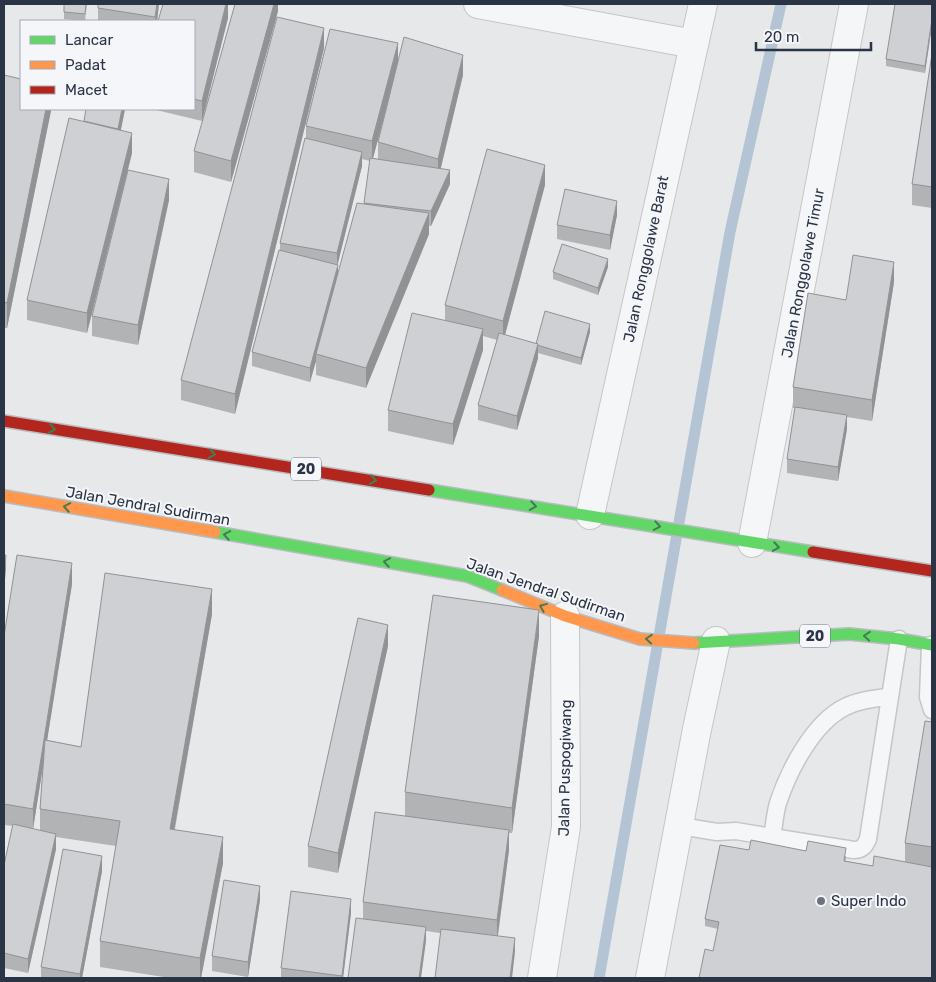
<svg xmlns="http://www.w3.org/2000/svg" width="936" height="982" font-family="Rubik,sans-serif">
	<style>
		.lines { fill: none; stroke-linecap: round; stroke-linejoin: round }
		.stream { stroke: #b4c4d5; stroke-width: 11 }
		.lane-casing { stroke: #c4c6c8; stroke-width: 19 }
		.street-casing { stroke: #c4c6c8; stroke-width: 30 }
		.fast-casing { stroke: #b8bbbf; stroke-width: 14 }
		.slow-casing { stroke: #b8bbbf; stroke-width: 14 }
		.jam-casing { stroke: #b8bbbf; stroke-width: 14 }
		.lane { stroke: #f5f6f7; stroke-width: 16 }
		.street { stroke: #f5f6f7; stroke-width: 28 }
		.fast { stroke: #63d668; stroke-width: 11 }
		.slow { stroke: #ff974d; stroke-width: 11 }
		.jam { stroke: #b3261e; stroke-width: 11 }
		.wall { fill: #b1b3b5; fill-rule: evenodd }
		.shaded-wall { fill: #909294 }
		.building { fill: #ced0d3; stroke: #909294 }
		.oneway { stroke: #447d55 }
		.poi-dot { fill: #6c737f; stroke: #f4f6f9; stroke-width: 2 }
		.labels { text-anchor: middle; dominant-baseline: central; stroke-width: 4; stroke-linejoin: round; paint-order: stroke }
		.shield { fill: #f4f6f9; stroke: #676e7b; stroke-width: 1 }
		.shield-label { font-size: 14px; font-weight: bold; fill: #2b3445 }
		.street-label { font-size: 15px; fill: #2b3445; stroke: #f4f6f9 }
		.poi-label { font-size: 15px; fill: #2b3445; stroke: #f4f6f9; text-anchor: start }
	</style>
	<rect width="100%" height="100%" fill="#e6e8ea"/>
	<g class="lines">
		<polyline class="stream" points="599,978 730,232 781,4"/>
		<defs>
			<g id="lane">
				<polyline points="930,645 928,697 932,710"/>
				<path d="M680 826 717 832 736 831 772 837C774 826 775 813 778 803 789 770 813 723 845 707 859 700 875 698 890 697"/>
				<path d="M772 837 854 850C862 850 865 846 868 839L899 639"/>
			</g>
			<g id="street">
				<polyline points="478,4 694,44"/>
				<polyline points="590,515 703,4"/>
				<polyline points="752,543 854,4"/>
				<polyline points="542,978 566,827 565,616"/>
				<polyline points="650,978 697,729 716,641"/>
			</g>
			<g id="fast">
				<polyline points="429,490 813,552"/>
				<polyline points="215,532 467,576 502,590"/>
				<polyline points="694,643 849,634 899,639 932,645"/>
			</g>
			<g id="slow">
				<polyline points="4,496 215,532"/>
				<polyline points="502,590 565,616 640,639 694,643"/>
			</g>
			<g id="jam">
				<polyline points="4,421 429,490"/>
				<polyline points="813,552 932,571"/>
			</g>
		</defs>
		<use href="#lane" class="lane-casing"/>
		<use href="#street" class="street-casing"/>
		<use href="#fast" class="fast-casing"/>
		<use href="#slow" class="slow-casing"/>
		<use href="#jam" class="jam-casing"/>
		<use href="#lane" class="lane"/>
		<use href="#street" class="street"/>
		<use href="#fast" class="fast"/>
		<use href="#slow" class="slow"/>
		<use href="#jam" class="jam"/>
	</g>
	<g class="wall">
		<polygon points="87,4 85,21 64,19 64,12"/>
		<polygon points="159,4 157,21 98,21 98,8"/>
		<polygon points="228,4 228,18 202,121 152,109 194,109 194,21"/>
		<polygon points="278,4 278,11 231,182 194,172 194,151"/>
		<polygon points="932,4 925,73 886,66 886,59"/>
		<polygon points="324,48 235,414 181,400 181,380"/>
		<polygon points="932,54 932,208 912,205 912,184"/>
		<path d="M398 62 463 75 441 168 450 184 431 226H429V234L366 388 316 375V361L310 382 252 366V352L280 250V243L306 139V126ZM390 93 378 142V159L373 158ZM362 159 370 161 364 204 338 274 337 265 362 166Z"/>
		<polygon points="4,75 51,109 7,328 4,328"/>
		<polygon points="86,109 125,109 121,130 132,153 87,333 27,320 27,300 84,121"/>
		<polygon points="545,185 505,335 536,344 590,332 581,365 538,353 538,358 517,430 478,420 478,405 497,340 483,336 483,350 453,445 388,431 388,410 445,321 445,305"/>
		<polygon points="169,200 138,345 92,336 92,316"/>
		<polygon points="617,215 610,250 557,239 557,225"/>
		<polygon points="608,267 598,295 553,279 553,272"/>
		<polygon points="894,282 872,421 847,417 847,429 838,481 787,473 787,459 795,408 793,408 793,387 846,300"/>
		<path d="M72 584 47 740 81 747 212 614 175 829 223 863 201 978H170L100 967V941L116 846 56 837V849L28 973 4 968V865L13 826 4 825V636ZM43 766 40 809V831L33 829Z"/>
		<polygon points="539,636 512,833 509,833 509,850 498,936 515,952 440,933 426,931 426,941 363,919 363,902 405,816 405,792"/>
		<polygon points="388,646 338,873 308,867 308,846"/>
		<polygon points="932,722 932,978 705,926 705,919 749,850 806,851 846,856 846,861 873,866 905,862 905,843"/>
		<polygon points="102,871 82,978 41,978 41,967"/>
		<polygon points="260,900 248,977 212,971 212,956"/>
		<polygon points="351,913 343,978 281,978 281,968"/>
	</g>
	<g class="shaded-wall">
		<polygon points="157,4 159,4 157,21 155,21"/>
		<polygon points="226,4 228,4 228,18 202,121 202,101"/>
		<polygon points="274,4 278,4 278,11 231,182 231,161"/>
		<polygon points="932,19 932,26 925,73 925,66"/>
		<polygon points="324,28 324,48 235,414 235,394"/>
		<polygon points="398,43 398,64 372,162 372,141"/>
		<polygon points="463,55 463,75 438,179 438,159"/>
		<polygon points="46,109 51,109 51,111 7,328 7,303"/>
		<polygon points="122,109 125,109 118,143 118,129"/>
		<polygon points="132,133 132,153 87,333 87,313"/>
		<polygon points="362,152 362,166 337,267 337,253"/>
		<polygon points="545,165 545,185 503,342 503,321"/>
		<polygon points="450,170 450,184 431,226 431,211"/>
		<polygon points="169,179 169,200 138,345 138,325"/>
		<polygon points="617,201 617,215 610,250 610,235"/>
		<polygon points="429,213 429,234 366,388 366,368"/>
		<polygon points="608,259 608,267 598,295 598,288"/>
		<polygon points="894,262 894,282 872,421 872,400"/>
		<polygon points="338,265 338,280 316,354 316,361 310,382 310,368"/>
		<polygon points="590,324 590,332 581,365 581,358"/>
		<polygon points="483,329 483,350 453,445 453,424"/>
		<polygon points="538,344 538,358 517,430 517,416"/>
		<polygon points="847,415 847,429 838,481 838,467"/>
		<polygon points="6,555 6,570 4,589 4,575"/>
		<polygon points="72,563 72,584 33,829 33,809"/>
		<polygon points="212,589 212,614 170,854 170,829"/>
		<polygon points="539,610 539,636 512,833 512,808"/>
		<polygon points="388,625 388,646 338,873 338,853"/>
		<polygon points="509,830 509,850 497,940 497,920"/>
		<polygon points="56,834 56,849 28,973 28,959"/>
		<polygon points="223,837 223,863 201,978 200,978 200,958"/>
		<polygon points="102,856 102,871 82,978 80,978 80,974"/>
		<polygon points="260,886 260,900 248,977 248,962"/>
		<polygon points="351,899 351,913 343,978 342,978"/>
		<polygon points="426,927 426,941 421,978 419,978"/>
		<polygon points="515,938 515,952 512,978 510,978"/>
	</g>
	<g class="building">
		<polygon points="64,4 86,4 85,14 64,12"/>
		<polygon points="98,4 157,4 155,17 98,8"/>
		<polygon points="163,4 226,4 202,101 194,99 194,21 158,21"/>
		<polygon points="235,4 274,4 231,161 194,151"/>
		<polygon points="895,4 932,4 932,19 925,66 886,59"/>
		<polygon points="277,17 324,28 235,394 181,380"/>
		<polygon points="330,29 398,43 372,141 306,126"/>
		<polygon points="404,37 463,55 438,159 378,142"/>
		<polygon points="932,54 932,187 912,184"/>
		<polygon points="4,75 21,79 21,109 46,109 7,303 4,302"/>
		<polygon points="86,109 122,109 118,129 84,121"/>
		<polygon points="69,118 132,133 87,313 27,300"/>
		<polygon points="305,138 362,152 337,253 280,243"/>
		<polygon points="487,149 545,165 503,321 445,305"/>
		<polygon points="370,158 450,170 431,211 364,203"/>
		<polygon points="128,170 169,179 138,325 92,316"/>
		<polygon points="565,189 617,201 610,235 557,225"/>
		<polygon points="357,203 429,213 366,368 316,354"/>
		<polygon points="562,244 608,259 598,288 553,272"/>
		<polygon points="279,250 338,265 310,368 252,352"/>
		<polygon points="853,255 894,262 872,400 793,387 808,293 846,300"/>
		<polygon points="545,311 590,324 581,358 537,345 538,344 536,344"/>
		<polygon points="412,313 483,329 453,424 388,410"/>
		<polygon points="499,333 538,344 517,416 478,405"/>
		<polygon points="795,407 847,415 838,467 787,459"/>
		<polygon points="4,555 6,555 4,575"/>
		<polygon points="17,555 72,563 33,809 4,804 4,636"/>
		<polygon points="105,573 212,589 170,829 223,837 200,958 100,941 120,821 40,809 45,740 81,747"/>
		<polygon points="433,595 539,610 512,808 405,792"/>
		<polygon points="358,618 388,625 338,853 308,846"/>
		<polygon points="925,721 932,722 932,847 905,843"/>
		<polygon points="375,812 509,830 497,920 363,902"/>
		<polygon points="13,824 56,834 28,959 4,953 4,865"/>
		<polygon points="751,840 806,851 808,841 846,848 844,861 873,866 874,856 932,867 932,978 699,978 705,949 713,951 719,922 705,919 720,845 749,850"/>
		<polygon points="63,849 102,856 80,974 41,967"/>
		<polygon points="224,880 260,886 248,962 212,956"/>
		<polygon points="291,891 351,899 342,976 281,968"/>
		<polygon points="356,918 426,927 419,978 348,978"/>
		<polygon points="441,929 515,938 510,978 435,978"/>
	</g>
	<defs><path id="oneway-chevron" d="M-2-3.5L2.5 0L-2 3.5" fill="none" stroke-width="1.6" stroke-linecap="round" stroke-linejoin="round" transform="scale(1.25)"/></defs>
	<g class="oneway">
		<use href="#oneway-chevron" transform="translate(52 429) rotate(9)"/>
		<use href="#oneway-chevron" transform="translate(212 454) rotate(9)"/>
		<use href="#oneway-chevron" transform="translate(373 480) rotate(9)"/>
		<use href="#oneway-chevron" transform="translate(533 506) rotate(9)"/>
		<use href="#oneway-chevron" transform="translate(67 507) rotate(-170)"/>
		<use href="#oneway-chevron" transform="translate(657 526) rotate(10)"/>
		<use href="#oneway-chevron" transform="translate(227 535) rotate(-170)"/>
		<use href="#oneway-chevron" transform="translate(776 547) rotate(9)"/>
		<use href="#oneway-chevron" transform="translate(387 562) rotate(-170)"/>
		<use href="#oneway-chevron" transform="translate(543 607) rotate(-158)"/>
		<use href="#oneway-chevron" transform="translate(867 636) rotate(-175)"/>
		<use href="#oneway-chevron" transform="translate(649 639) rotate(-176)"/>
	</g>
	<circle class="poi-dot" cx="821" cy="901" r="5"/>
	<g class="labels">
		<g class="shield">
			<rect x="291" y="457.5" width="30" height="23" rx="4"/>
			<rect x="800" y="624.5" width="30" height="23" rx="4"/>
		</g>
		<g class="shield-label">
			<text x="306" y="469">20</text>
			<text x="815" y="636">20</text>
		</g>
		<g class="street-label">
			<text transform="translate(646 259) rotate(-78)">Jalan Ronggolawe Barat</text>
			<text transform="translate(803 273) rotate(-79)">Jalan Ronggolawe Timur</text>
			<text transform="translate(148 506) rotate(10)">Jalan Jendral Sudirman</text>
			<text transform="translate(546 590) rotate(19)">Jalan Jendral Sudirman</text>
			<text transform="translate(565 768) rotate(-89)">Jalan Puspogiwang</text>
		</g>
		<g class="poi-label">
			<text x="831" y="901">Super Indo</text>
		</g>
	</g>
	<rect width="936" height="982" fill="none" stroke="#2b3445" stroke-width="10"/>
	<rect x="20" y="20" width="175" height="90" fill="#f4f6f9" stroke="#a4a8b1"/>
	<rect x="30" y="36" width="25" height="8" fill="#63d668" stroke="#a4a8b1"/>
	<text x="65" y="45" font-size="15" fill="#2b3445">Lancar</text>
	<rect x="30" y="61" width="25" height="8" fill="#ff974d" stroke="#a4a8b1"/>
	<text x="65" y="70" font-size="15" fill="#2b3445">Padat</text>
	<rect x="30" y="86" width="25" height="8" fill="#b3261e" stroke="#a4a8b1"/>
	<text x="65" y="95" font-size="15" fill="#2b3445">Macet</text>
	<path d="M756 42v8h115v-8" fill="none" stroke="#2b3445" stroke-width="2.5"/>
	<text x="764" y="42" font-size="15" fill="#2b3445" stroke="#f4f6f9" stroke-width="4" paint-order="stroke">20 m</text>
</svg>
